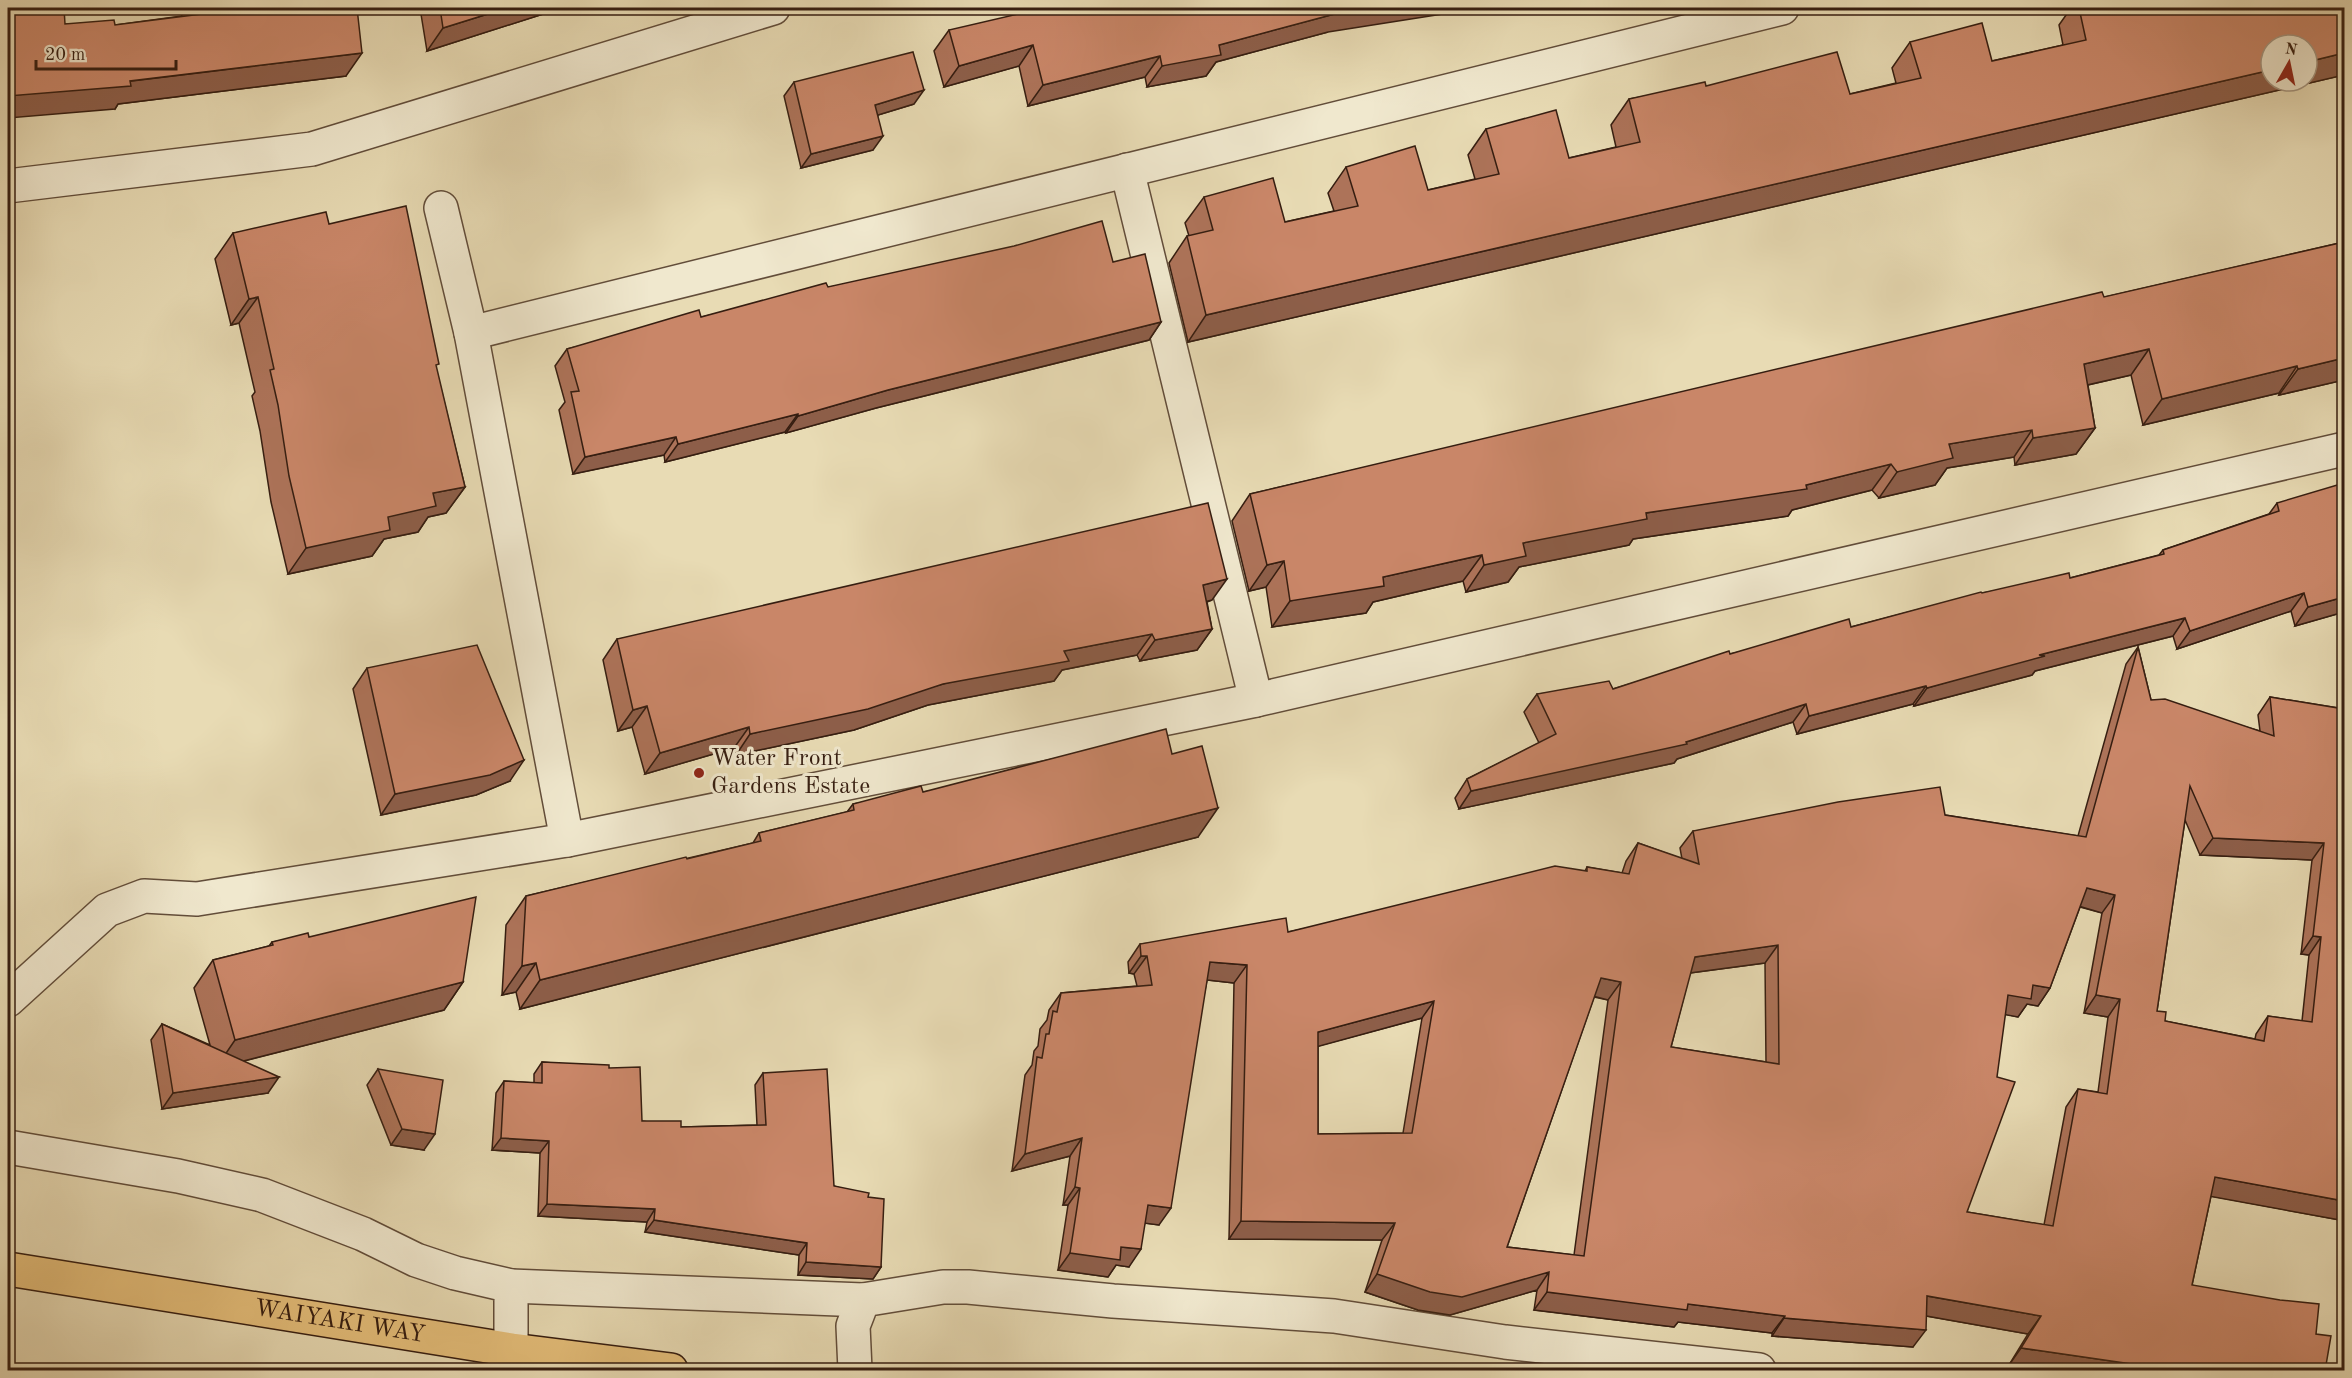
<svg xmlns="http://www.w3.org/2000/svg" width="2352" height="1378" font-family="'Old Standard TT',serif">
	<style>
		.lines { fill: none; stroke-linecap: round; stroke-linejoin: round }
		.minor-casing { stroke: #624d3a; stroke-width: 36 }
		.highway-casing { stroke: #361e11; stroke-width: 36 }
		.minor { stroke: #f0e8ce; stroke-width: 33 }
		.highway { stroke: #e4be7a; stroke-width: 33 }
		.wall { fill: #ad7359; stroke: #361e11; stroke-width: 1.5; fill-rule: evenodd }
		.shaded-wall { fill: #8d5e49; stroke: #361e11; stroke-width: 1.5 }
		.building { fill: #c98668; stroke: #361e11; stroke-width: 1.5; fill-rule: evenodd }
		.poi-dot { fill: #8f2418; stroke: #f0e8ce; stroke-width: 2 }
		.labels { text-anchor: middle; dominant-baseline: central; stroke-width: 6; stroke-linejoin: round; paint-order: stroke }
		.poi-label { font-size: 24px; fill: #361e11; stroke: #f0e8ce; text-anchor: start }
		.street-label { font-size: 24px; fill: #361e11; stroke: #f0e8ce }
	</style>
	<rect width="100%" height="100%" fill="#e8dbb4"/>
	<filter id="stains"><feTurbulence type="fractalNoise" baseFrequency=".00333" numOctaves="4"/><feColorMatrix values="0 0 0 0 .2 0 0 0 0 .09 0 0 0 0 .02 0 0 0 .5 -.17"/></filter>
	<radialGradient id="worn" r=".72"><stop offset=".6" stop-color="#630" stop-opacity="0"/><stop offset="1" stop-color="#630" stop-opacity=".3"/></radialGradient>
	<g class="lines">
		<defs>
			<g id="minor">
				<polyline points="1127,170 1256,700"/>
				<polyline points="8,186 312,149 773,8"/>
				<polyline points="441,208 471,333 567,840"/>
				<polyline points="471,333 1782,8"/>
				<polyline points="8,1000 107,910 144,896 197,899 567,840 1256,700 2344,449"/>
				<polyline points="8,1147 178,1176 262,1195 363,1234 416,1260 455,1273 511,1286 511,1370"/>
				<polyline points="511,1286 863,1300"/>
				<polyline points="855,1370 853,1326 863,1300 943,1287 968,1287 1113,1301 1334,1316 1505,1342 1759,1370"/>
			</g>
			<g id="highway">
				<path id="s1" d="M8 1269 512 1350 671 1370"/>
			</g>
		</defs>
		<use href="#minor" class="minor-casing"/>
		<use href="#highway" class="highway-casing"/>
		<use href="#minor" class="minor"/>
		<use href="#highway" class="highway"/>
	</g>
	<g class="wall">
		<polygon points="186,8 357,8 346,76 118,104 115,109 65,24 115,25 182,16 181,14"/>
		<polygon points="420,8 562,8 427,51"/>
		<polygon points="2071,8 2344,8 2344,75 1188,342 1169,263 1187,236 1189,236 1185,223 1204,197 1285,222 1334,211 1328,193 1346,167 1428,190 1475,179 1468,155 1486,129 1569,158 1616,147 1611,125 1629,99 1706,86 1850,94 1896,83 1892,68 1910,42 1992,61 2063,45 2059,25"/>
		<polygon points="949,30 1328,32 1216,62 1206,76 1147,87 1145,77 1028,106 1019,66 944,87 934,51"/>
		<polygon points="794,82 914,104 878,115 873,150 801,168 784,96"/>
		<polygon points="329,224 436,368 465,487 446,513 428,517 418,532 384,539 372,556 288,574 271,502 260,431 252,396 255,392 239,323 231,325 215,259 233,233"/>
		<polygon points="2344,242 2344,380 2279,395 2279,393 2143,425 2131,375 2088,385 2095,428 2076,454 2015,465 2014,457 1947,468 1935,485 1879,498 1872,490 1792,510 1788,516 1633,539 1629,545 1519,567 1508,582 1466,592 1463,581 1373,602 1366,613 1272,627 1266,587 1249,591 1232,521 1250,494"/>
		<polygon points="1113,262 1161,322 1149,340 876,408 786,433 785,432 665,462 664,455 573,474 559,410 565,402 555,366 567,349 828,287"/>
		<polygon points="2277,503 2344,612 2295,626 2291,611 2177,649 2173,636 2035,671 2032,675 1914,706 1913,704 1797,734 1793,722 1677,759 1674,763 1459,809 1455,798 1467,779 1539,743 1524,712 1537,694 1613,689 1730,654 1851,627 1982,593 2070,578 2159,555 2163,550 2269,514"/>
		<polygon points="1212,600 1207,602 1212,629 1197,650 1140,661 1137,655 1062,670 1054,681 928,705 854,730 736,755 734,748 645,774 632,727 618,731 603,660 617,639"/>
		<path d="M2138 647 2151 700 2260 731 2258 715 2270 697 2344 709 2340 1220 2211 1196 2192 1285 2316 1334 2325 1371H2044L2009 1365 2028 1334 1926 1316 1913 1347 1772 1336V1333L1678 1322 1674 1327 1534 1310 1537 1290 1450 1315 1418 1310 1365 1292 1382 1240 1229 1239 1234 983 1207 980 1159 1225 1145 1223 1129 1267 1116 1265 1108 1277 1058 1270 1068 1205H1063L1070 1156 1012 1171 1025 1075 1032 1065 1034 1051 1038 1046 1040 1029 1047 1020 1049 1010 1061 993 1137 986 1134 974 1129 973 1128 962 1140 944 1288 932 1585 871 1587 867 1622 873 1626 861 1638 843 1682 859 1680 848 1693 831 1945 815 2078 836 2126 664ZM2185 820 2200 855 2312 860 2301 954 2309 955 2302 1021 2268 1016 2256 1034 2255 1039 2165 1021 2157 1011ZM2080 907 2102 913 2084 1013 2108 1017 2098 1092 2078 1089 2066 1107 2044 1225 1967 1212 2005 1014 2018 1017 2027 1004 2038 1006 2050 988ZM1765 963 1766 1062 1671 1047 1690 973ZM1594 997 1608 1000 1574 1255 1507 1247ZM1422 1018 1403 1133 1318 1134V1046Z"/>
		<polygon points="367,668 510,781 476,795 381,815 353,689"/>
		<polygon points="1172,754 1198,837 520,1009 516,992 502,995 506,925 526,896 753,843 759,833 847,812 853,804 923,792"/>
		<polygon points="309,937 463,982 444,1010 244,1061 268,1093 162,1109 151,1040 162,1024 210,1045 194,988 213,960 269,946 272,942"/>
		<polygon points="542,1062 609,1068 642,1121 681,1127 757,1125 755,1085 763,1073 834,1186 868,1197 881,1267 873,1279 798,1275 799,1255 645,1232 647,1222 538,1216 540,1153 492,1150 496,1093 504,1081 534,1083 534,1074"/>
		<polygon points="378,1069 424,1150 391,1145 367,1085"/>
	</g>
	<g class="shaded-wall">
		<polygon points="507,8 562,8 427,51 443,28"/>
		<polygon points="1367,8 1481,8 1328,32 1216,62 1206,76 1147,87 1162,66 1219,45 1342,12"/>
		<polygon points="1033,45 1019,66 944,87 959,66"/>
		<polygon points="362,53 346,76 118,104 115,109 8,118 8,96"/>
		<polygon points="2344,53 2344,75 1188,342 1206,315 2271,70 2271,81 2307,81 2307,62"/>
		<polygon points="1160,56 1145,77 1028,106 1043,85"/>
		<polygon points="924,90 914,104 865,119 875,105"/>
		<polygon points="883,136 873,150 801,168 811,154"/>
		<polygon points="258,297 239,323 231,325 249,299"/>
		<polygon points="1161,322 1149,340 876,408 786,433 798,416 888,390"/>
		<polygon points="2149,349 2131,375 2065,390 2084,364"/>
		<polygon points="2344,358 2344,380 2279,395 2298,369"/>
		<polygon points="2297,366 2279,393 2143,425 2162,399"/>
		<polygon points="798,414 785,432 665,462 678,444"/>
		<polygon points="2095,428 2076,454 2015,465 2033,438"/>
		<polygon points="2032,430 2014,457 1947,468 1935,485 1879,498 1897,472 1949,444"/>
		<polygon points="676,437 664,455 573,474 585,457"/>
		<polygon points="1891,464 1872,490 1792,510 1788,516 1633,539 1629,545 1519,567 1508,582 1466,592 1484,565 1523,543 1646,513 1806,485"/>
		<polygon points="465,487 446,513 428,517 418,532 384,539 372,556 288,574 306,548 433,493"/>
		<polygon points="1482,555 1463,581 1373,602 1366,613 1272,627 1290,601 1383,577"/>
		<polygon points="1284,561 1266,587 1249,591 1267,565"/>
		<polygon points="1227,579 1212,600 1189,606 1203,585"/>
		<polygon points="2304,593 2291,611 2177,649 2190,631"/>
		<polygon points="2344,597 2344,612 2295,626 2308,607"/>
		<polygon points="2185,618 2173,636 2035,671 2032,675 1914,706 1927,688 2039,655"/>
		<polygon points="1212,629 1197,650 1140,661 1155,640"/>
		<polygon points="1152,634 1137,655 1062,670 1054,681 928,705 854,730 736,755 750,734 943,684 1064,651"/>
		<polygon points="1926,686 1913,704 1797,734 1809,716"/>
		<polygon points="1806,704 1793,722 1677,759 1674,763 1459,809 1471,791 1686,742"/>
		<polygon points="647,706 632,727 618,731 633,710"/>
		<polygon points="749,727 734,748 645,774 660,753"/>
		<polygon points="524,760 510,781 476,795 381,815 395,794"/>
		<polygon points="1218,808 1198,837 520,1009 540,980"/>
		<polygon points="2213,838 2324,843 2312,860 2200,855"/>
		<polygon points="2087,888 2115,895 2102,913 2075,905"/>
		<polygon points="2313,936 2321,937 2309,955 2301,954"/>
		<polygon points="1778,945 1765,963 1682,974 1695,957"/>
		<polygon points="1141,956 1147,956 1134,974 1129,973"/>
		<polygon points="1210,962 1247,965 1234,983 1198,979"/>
		<polygon points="536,963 516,992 502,995 522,966"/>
		<polygon points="1601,978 1621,982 1608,1000 1589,995"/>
		<polygon points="463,982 444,1010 216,1068 235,1040"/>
		<polygon points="2033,985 2050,988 2038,1006 2027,1004 2018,1017 1996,1013 2008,995"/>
		<polygon points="2096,995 2120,999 2108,1017 2084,1013"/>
		<polygon points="1434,1001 1422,1018 1305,1050 1318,1032"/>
		<polygon points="279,1077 268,1093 162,1109 173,1093"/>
		<polygon points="402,1129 435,1134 424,1150 391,1145"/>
		<polygon points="501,1138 549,1141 540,1153 492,1150"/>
		<polygon points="1082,1138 1070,1156 1012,1171 1025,1154"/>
		<polygon points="2215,1177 2344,1201 2344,1213 2340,1220 2203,1195"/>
		<polygon points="1075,1187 1080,1188 1068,1205 1063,1205"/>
		<polygon points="547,1204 655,1209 647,1222 538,1216"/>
		<polygon points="1148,1205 1171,1208 1159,1225 1136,1222"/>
		<polygon points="654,1220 807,1243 799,1255 645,1232"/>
		<polygon points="1241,1221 1395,1223 1382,1240 1229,1239"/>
		<polygon points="1121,1247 1141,1249 1129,1267 1116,1265 1108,1277 1058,1270 1070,1253"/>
		<polygon points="806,1262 881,1267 873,1279 798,1275"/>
		<polygon points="1549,1272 1537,1290 1450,1315 1418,1310 1365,1292 1377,1274"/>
		<polygon points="1547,1292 1688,1304 1785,1316 1772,1333 1678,1322 1674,1327 1534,1310"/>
		<polygon points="1927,1296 2041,1316 2028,1334 1915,1314"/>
		<polygon points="1784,1318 1926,1330 1913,1347 1772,1336"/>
		<polygon points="2021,1348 2180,1371 2044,1371 2009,1365"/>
	</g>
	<g class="building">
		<polygon points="8,8 64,8 65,24 114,20 115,25 201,14 200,8 357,8 362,53 130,81 131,86 8,96"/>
		<polygon points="440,8 507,8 443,28"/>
		<polygon points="1044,8 1367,8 1342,12 1219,45 1221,55 1162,66 1160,56 1043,85 1033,45 959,66 949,30"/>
		<polygon points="2079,8 2344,8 2344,53 2307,62 2307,45 2271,45 2271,70 1206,315 1187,236 1213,230 1204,197 1273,178 1285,222 1358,206 1346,167 1415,146 1428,190 1499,174 1486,129 1556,110 1569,158 1640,142 1629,99 1705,82 1706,86 1837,52 1850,94 1921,78 1910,42 1982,23 1992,61 2086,40"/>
		<polygon points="913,52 924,90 875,105 883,136 811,154 794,82"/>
		<polygon points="406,206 439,364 436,365 465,487 433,493 436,506 388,517 390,530 306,548 289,476 278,405 270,370 274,369 258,297 249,299 233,233 326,212 329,224"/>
		<polygon points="1102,221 1113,262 1145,254 1161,322 888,390 798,416 798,414 678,444 676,437 585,457 571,392 579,391 567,349 699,310 701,317 826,283 828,287 1014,246"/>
		<polygon points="2344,242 2344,358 2298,369 2297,366 2162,399 2149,349 2084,364 2095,428 2033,438 2032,430 1949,444 1953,458 1897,472 1891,464 1806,485 1807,489 1646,513 1647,519 1523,543 1526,556 1484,565 1482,555 1383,577 1384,586 1290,601 1284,561 1267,565 1250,494 2102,292 2104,297"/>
		<polygon points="2344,483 2344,597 2308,607 2304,593 2190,631 2185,618 2039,655 2045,656 1927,688 1926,686 1809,716 1806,704 1686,742 1687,744 1471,791 1467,779 1556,734 1537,694 1609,681 1613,689 1729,651 1730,654 1849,619 1851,627 1981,592 1982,593 2069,573 2070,578 2164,554 2163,550 2279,511 2277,503"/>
		<polygon points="1208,503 1227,579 1203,585 1212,629 1155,640 1152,634 1064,651 1069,661 943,684 868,709 750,734 749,727 660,753 647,706 633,710 617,639"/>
		<polygon points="477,645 524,760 490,775 395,794 367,668"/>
		<path d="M2138 647 2151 700 2165 699 2274 736 2270 697 2344 709V1201L2215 1177 2192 1285 2280 1300 2319 1304 2316 1334 2331 1336 2325 1371H2180L2021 1348 2041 1316 1927 1296 1926 1330 1784 1318 1785 1316 1688 1304 1687 1310 1547 1292 1549 1272 1462 1297 1430 1292 1377 1274 1395 1223 1241 1221 1247 965 1210 962 1171 1208 1148 1205 1141 1249 1121 1247 1120 1260 1070 1253 1080 1188 1075 1187 1082 1138 1025 1154 1037 1057 1042 1058 1046 1034H1049L1053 1011 1057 1012 1061 993 1152 985 1147 956H1141L1140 944 1286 918 1288 932 1555 866 1587 871V867L1629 874 1638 843 1699 864 1693 831 1838 802 1940 787 1945 815 2086 837ZM2190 786 2213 838 2324 843 2313 936 2321 937 2312 1022 2268 1016 2264 1041 2165 1021 2166 1012 2157 1011ZM2087 888 2115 895 2096 995 2120 999 2107 1094 2078 1089 2053 1226 1967 1212 2015 1082 1997 1077 2008 995 2031 999 2033 985 2050 988ZM1778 945 1779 1064 1671 1047 1695 957ZM1601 978 1621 982 1584 1256 1507 1247ZM1434 1001 1412 1133 1318 1134V1032Z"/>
		<polygon points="1166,729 1172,754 1202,746 1218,808 540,980 536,963 522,966 526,896 686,857 687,859 761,841 759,833 854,810 853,804 921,786 923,792"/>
		<polygon points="476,897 463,982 235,1040 213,960 273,945 272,942 308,933 309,937"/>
		<polygon points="162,1024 279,1077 173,1093"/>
		<polygon points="542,1062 609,1065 609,1068 640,1067 642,1121 681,1121 681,1127 766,1125 763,1073 827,1069 834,1186 869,1193 868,1197 884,1199 881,1267 806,1262 807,1243 654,1220 655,1209 547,1204 549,1141 501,1138 504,1081 542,1083"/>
		<polygon points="378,1069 443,1080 435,1134 402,1129"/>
	</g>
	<circle class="poi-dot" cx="699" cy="773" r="6"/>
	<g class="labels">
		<g class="poi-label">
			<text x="711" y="759">Water Front<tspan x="711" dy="28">Gardens Estate</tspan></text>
		</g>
		<g class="street-label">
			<text stroke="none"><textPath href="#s1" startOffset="336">WAIYAKI WAY</textPath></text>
		</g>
	</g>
	<rect width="2352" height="1378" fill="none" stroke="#e8dbb4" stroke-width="30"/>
	<rect x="9" y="9" width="2334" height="1360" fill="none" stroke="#361e11" stroke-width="3"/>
	<rect x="15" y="15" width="2322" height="1348" fill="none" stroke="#361e11" stroke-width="1.5"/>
	<g transform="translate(2289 63) rotate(9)"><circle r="28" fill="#f0e8ce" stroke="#a69782" stroke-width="1.5"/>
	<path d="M0-4.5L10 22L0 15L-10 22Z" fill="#8f2418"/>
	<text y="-9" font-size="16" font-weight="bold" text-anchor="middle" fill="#361e11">N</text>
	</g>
	<path d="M36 60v9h140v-9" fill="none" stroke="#361e11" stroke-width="3"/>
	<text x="45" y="60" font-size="18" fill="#361e11" stroke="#f0e8ce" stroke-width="4.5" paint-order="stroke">20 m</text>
	<rect width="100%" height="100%" filter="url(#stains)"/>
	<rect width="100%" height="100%" fill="url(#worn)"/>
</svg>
